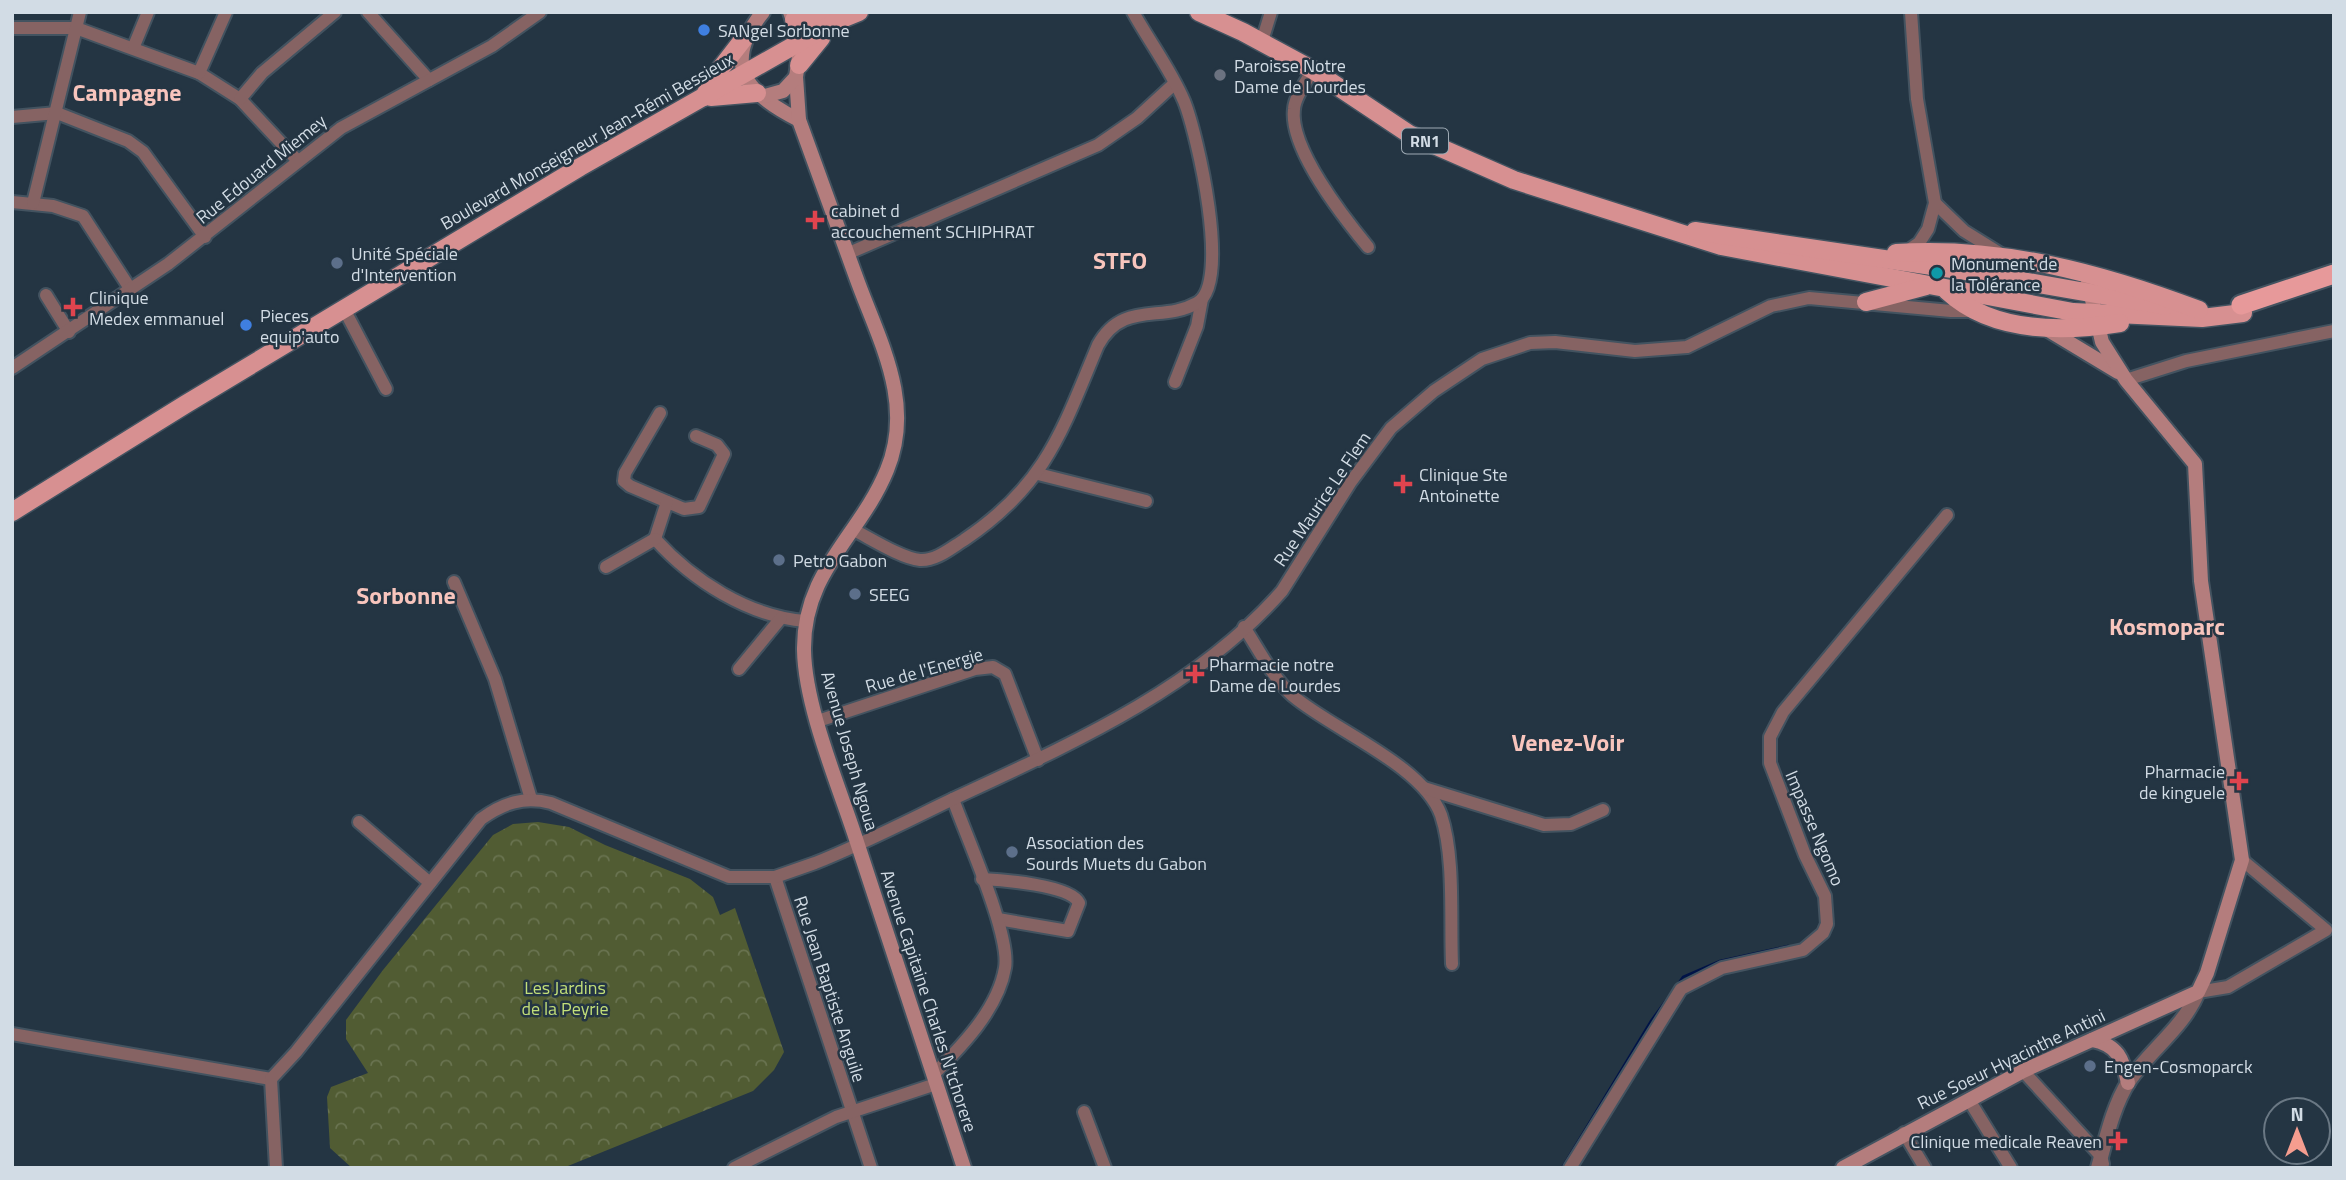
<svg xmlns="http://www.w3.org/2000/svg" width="2346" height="1180" font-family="'Titillium Web',sans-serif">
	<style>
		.forest { fill: url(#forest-crowns) }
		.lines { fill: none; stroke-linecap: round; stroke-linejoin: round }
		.stream { stroke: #001347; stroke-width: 2.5 }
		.minor-casing { stroke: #435360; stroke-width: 16 }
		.tertiary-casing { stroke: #435360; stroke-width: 18 }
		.secondary-casing { stroke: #435360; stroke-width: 18 }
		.primary-casing { stroke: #435360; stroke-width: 21 }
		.trunk-casing { stroke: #435360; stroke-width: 23 }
		.minor { stroke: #866363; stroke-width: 12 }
		.tertiary { stroke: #866363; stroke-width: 14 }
		.secondary { stroke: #b47d7d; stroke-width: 14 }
		.primary { stroke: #d79091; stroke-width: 18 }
		.trunk { stroke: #e7999a; stroke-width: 19 }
		.shop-dot { fill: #3f7fe0; stroke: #243543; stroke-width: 2.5 }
		.worship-dot { fill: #6b7280; stroke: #243543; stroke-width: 2.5 }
		.health-dot { fill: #e0444e; stroke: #243543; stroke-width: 2.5 }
		.service-dot { fill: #5c6f8a; stroke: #243543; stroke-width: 2.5 }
		.culture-dot { fill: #0f9aa8; stroke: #243543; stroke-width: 2.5 }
		.labels { text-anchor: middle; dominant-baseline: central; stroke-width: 5; stroke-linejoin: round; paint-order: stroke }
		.shield { fill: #243543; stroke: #9eaab4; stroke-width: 2 }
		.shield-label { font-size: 16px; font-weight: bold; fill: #d2dce5 }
		.poi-label { font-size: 18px; fill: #d2dce5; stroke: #243543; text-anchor: start }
		.street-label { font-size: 18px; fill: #d2dce5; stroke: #243543 }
		.park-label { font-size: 18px; fill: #c3df79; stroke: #243543 }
		.district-label { font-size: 24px; font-weight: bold; fill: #f8c5bd; stroke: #243543 }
	</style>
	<defs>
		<pattern id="forest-crowns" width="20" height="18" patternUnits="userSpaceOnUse" patternTransform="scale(1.75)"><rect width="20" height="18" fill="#515c33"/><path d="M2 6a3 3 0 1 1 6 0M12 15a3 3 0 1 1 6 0" fill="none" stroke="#697350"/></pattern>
	</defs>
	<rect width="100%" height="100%" fill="#243543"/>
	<polygon class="forest" points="538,822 569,827 605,845 690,879 713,897 720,915 735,908 784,1052 774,1070 753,1091 563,1168 352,1168 330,1148 327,1097 331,1087 368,1073 346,1039 346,1020 383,970 493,835 513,824"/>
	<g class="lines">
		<polyline class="stream" points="1562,1168 1651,1021 1683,977 1720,961 1788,946"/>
		<defs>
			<g id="minor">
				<polyline points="368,12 429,80"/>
				<polyline points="12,28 76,28 199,73 240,99 298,161"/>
				<polyline points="1262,41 1271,12"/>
				<polyline points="134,46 148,12"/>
				<path d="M1313 70C1306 82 1295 96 1294 109 1289 148 1344 218 1368 247"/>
				<polyline points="199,73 226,12"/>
				<polyline points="240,99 262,73 335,12"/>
				<polyline points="12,117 57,113 128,141 143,152 205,237"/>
				<polyline points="12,202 53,206 83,216 131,290"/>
				<polyline points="33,203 80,12"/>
				<polyline points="1935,203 1964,231 2001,254"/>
				<polyline points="1906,252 1919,243 1928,229 1935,203 1917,99 1911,12"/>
				<polyline points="849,253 1098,145 1137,118 1174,84"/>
				<polyline points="46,295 69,332"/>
				<polyline points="344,309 386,389"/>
				<polyline points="12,368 168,264 341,128 492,46 540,12"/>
				<polyline points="2126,380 2186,361 2334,331"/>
				<polyline points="1175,382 1197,326 1202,299"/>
				<polyline points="660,413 625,473 624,481 630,486 684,509 699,507 724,454 717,445 696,436"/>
				<polyline points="1038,474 1146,501"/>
				<path d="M852 529C870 538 901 558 920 560 936 561 951 548 964 540 1046 485 1062 431 1098 345 1123 300 1162 323 1197 303 1232 284 1197 133 1184 101 1171 70 1149 41 1133 12"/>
				<path d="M655 539C693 581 748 616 805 621"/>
				<polyline points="655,539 667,502"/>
				<polyline points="606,567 655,539"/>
				<polyline points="454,582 495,679 531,799"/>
				<path d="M1244 627C1259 650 1273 678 1293 696 1333 730 1423 765 1441 815 1455 857 1450 919 1452 964"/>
				<polyline points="739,669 781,618"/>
				<polyline points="818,721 975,669 993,667 1005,674 1038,760"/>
				<polyline points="1424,788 1544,825 1571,824 1603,810"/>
				<polyline points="359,822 430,883"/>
				<polyline points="775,877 871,1168"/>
				<path d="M982 879C1001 880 1071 885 1079 903L1068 931 998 919"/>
				<polyline points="2198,992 2228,987 2326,930 2242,860"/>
				<polyline points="12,1034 271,1079"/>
				<polyline points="2023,1071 2101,1156 2103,1164"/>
				<path d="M934 1074C962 1046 998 1009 1005 968 1011 935 966 836 953 799"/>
				<polyline points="1969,1100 2011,1168"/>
				<polyline points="1084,1112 1105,1168"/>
				<polyline points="1904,1133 1925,1168"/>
				<path d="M276 1168 271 1079 296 1052 481 819C503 803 524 796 551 803L729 877H775L815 863C863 844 909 820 955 798 1071 744 1196 689 1282 591L1350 483 1391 428 1434 391 1482 359 1530 343 1555 342 1635 351 1687 347 1771 306 1809 298 1951 311H1974"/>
				<polyline points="734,1168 836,1117 936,1084"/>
				<polyline points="1570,1168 1681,989 1722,968 1803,950 1823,933 1827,924 1825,896 1805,855 1770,763 1770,737 1783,712 1947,515"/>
			</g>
			<path id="tertiary" d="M2098 1168C2106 1139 2113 1106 2129 1081 2150 1050 2184 1027 2198 992"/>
			<g id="secondary">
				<path d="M763 12C720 65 747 94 799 120"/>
				<path d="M790 12 801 43 796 77 799 120C818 172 837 225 856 277 879 341 915 402 887 470 860 536 803 571 804 650 805 705 836 779 854 833 891 944 927 1056 964 1168"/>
				<polyline points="765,96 783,91 796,77"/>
				<polyline points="2045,328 2118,372"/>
				<path d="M2092 1040C2118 1045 2123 1059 2128 1083"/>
				<polyline points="1843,1168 2023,1071 2198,992 2207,973 2242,860 2201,581 2195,464 2126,380 2102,342 2088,283"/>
			</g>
			<g id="primary">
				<polyline points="1199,12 1243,32 1313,70 1409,134 1514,180 1721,246 2073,312 2202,318 2243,313"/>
				<polyline points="794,20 809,22 836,14"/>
				<polyline points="799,65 821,38"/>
				<polyline points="704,97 714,77 745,37"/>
				<polyline points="711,97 757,93"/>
				<polyline points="1695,231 1959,270 2165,306"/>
				<path d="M1896 253C2001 246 2101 273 2199 310"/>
				<path d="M1947 291C1992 333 2064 332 2120 323"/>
				<polyline points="1866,302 1926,286"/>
				<polyline points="12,512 186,404 580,167 837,21 859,12"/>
			</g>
			<polyline id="trunk" points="2241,305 2334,274"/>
		</defs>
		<use href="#minor" class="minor-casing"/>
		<use href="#tertiary" class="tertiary-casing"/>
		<use href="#secondary" class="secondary-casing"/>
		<use href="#primary" class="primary-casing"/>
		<use href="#trunk" class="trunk-casing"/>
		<use href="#minor" class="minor"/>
		<use href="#tertiary" class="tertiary"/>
		<use href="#secondary" class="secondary"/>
		<use href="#primary" class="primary"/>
		<use href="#trunk" class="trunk"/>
	</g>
	<g class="shop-dot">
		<circle cx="704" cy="30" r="7"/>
		<circle cx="246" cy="325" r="7"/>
	</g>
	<circle class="worship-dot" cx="1220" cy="75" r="7"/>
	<g class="health-dot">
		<path d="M811.5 209.5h7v7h7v7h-7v7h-7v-7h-7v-7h7z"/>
		<path d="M69.5 296.5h7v7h7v7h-7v7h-7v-7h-7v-7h7z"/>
		<path d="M1399.5 473.5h7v7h7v7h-7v7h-7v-7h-7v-7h7z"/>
		<path d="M1191.5 663.5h7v7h7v7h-7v7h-7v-7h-7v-7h7z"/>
		<path d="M2235.5 770.5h7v7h7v7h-7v7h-7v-7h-7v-7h7z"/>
		<path d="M2114.5 1130.5h7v7h7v7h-7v7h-7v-7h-7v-7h7z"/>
	</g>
	<g class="service-dot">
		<circle cx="337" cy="263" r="7"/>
		<circle cx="779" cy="560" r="7"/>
		<circle cx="855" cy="594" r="7"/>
		<circle cx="1012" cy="852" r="7"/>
		<circle cx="2090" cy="1066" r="7"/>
	</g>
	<circle class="culture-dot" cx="1937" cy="273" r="7"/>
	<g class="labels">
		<rect class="shield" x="1402" y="128.5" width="46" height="25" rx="5"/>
		<g class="shield-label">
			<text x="1425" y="141">RN1</text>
		</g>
		<g class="poi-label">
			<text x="718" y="30">SANgel Sorbonne</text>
			<text x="1234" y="65">Paroisse Notre<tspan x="1234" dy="21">Dame de Lourdes</tspan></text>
			<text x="831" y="210">cabinet d<tspan x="831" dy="21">accouchement SCHIPHRAT</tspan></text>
			<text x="351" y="253">Unité Spéciale<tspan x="351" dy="21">d'Intervention</tspan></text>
			<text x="1951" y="263">Monument de<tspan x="1951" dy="21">la Tolérance</tspan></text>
			<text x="89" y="297">Clinique<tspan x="89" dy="21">Medex emmanuel</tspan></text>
			<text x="260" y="315">Pieces<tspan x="260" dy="21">equip'auto</tspan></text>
			<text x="1419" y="474">Clinique Ste<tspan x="1419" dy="21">Antoinette</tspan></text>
			<text x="793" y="560">Petro Gabon</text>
			<text x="869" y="594">SEEG</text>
			<text x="1209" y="664">Pharmacie notre<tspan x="1209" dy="21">Dame de Lourdes</tspan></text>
			<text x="2225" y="771" text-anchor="end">Pharmacie<tspan x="2225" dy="21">de kinguele</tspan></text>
			<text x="1026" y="842">Association des<tspan x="1026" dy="21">Sourds Muets du Gabon</tspan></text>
			<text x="2104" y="1066">Engen-Cosmoparck</text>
			<text x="2102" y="1141" text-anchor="end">Clinique medicale Reaven</text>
		</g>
		<g class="street-label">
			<text transform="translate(587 141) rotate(-30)">Boulevard Monseigneur Jean-Rémi Bessieux</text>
			<text transform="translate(261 169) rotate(-39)">Rue Edouard Miemey</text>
			<text transform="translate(1322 499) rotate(-56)">Rue Maurice Le Flem</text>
			<text transform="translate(924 670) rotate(-16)">Rue de l'Energie</text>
			<text transform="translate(850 751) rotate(74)">Avenue Joseph Ngoua</text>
			<text transform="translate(1815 828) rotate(67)">Impasse Ngomo</text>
			<text transform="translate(830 989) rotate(72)">Rue Jean Baptiste Anguile</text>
			<text transform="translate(929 1001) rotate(72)">Avenue Capitaine Charles N'tchorere</text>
			<text transform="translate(2011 1059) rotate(-26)">Rue Soeur Hyacinthe Antini</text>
		</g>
		<g class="park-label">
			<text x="565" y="987">Les Jardins<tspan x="565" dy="21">de la Peyrie</tspan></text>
		</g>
		<g class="district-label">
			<text x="127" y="92">Campagne</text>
			<text x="1120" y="260">STFO</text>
			<text x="406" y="595">Sorbonne</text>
			<text x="2167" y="626">Kosmoparc</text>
			<text x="1568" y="742">Venez-Voir</text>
		</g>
	</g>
	<rect width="2346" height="1180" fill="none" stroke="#d2dce5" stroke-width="28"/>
	<g transform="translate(2297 1131)"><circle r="33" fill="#243543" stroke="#6a7884" stroke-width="2"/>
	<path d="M0-5L12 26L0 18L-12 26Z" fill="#f59d8f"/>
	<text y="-10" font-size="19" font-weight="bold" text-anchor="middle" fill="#d2dce5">N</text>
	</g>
</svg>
